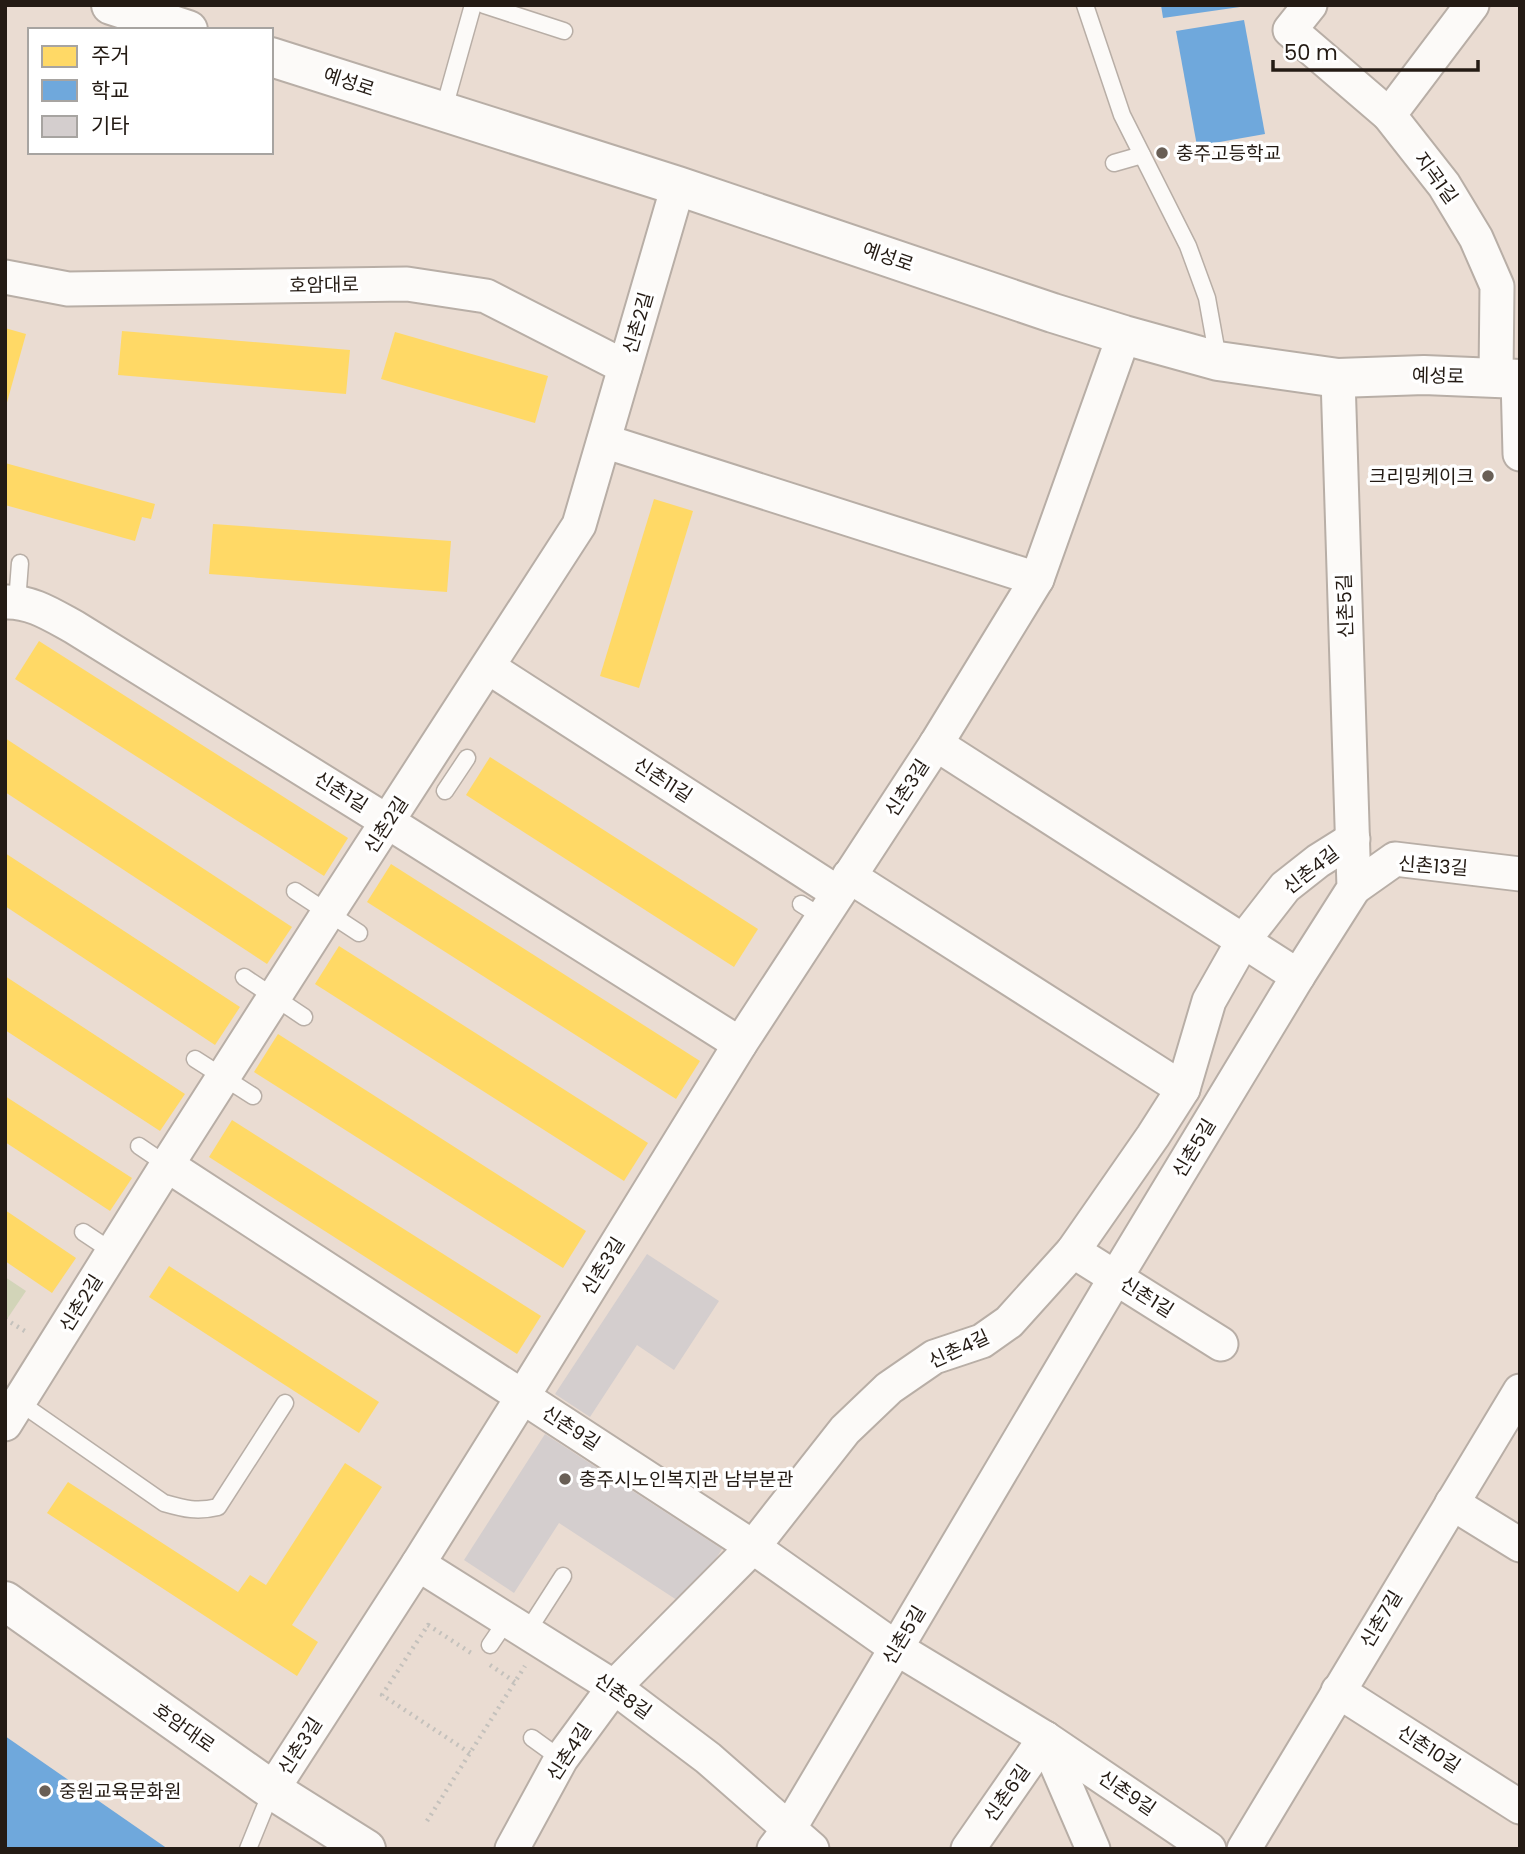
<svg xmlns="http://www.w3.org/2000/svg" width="1525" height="1854" font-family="Poppins,'Noto Sans KR',sans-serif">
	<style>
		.green { fill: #d2d4b8 }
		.homes { fill: #ffd966 }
		.schools { fill: #6fa8dc }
		.building { fill: #d4cece }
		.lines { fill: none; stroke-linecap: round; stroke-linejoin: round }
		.service-casing { stroke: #b8aea6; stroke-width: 19 }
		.minor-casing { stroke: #b8aea6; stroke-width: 37 }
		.tertiary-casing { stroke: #b8aea6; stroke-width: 42 }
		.secondary-casing { stroke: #b8aea6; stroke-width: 42 }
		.path { stroke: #c4c1bc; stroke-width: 4.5; stroke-dasharray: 2 5; stroke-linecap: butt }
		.service { stroke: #fcfaf8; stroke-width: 16 }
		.minor { stroke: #fcfaf8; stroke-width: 33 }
		.tertiary { stroke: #fcfaf8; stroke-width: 38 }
		.secondary { stroke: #fcfaf8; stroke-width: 38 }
		.poi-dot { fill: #695f56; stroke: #fff; stroke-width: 2.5 }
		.labels { text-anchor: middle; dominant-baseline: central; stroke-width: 7; stroke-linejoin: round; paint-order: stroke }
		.street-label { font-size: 19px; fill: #241b14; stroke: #fff }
		.poi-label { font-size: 19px; fill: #241b14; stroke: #fff; text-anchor: start }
	</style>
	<rect width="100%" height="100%" fill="#eadcd2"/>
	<polygon class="green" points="5,1277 26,1291 5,1322"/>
	<g class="homes">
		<polygon points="5,328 26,334 6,406 5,406"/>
		<polygon points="122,331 350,350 346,394 118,375"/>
		<polygon points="395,332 548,376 535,423 381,379"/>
		<polygon points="5,463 155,504 151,519 142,517 135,541 5,505"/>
		<polygon points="654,499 693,511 639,688 600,676"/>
		<polygon points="213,524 451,541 447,592 209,574"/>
		<polygon points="39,641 348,838 324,876 15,679"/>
		<polygon points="5,738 292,927 267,964 5,792"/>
		<polygon points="490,757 758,929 734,967 466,795"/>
		<polygon points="5,853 240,1007 215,1045 5,906"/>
		<polygon points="391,864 700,1061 676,1099 367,902"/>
		<polygon points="339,946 648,1143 624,1181 315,984"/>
		<polygon points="5,976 185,1094 160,1131 5,1030"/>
		<polygon points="278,1034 586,1231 563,1268 254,1072"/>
		<polygon points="5,1096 132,1178 110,1211 5,1142"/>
		<polygon points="232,1120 541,1316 517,1354 209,1157"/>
		<polygon points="5,1210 76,1258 52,1293 5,1261"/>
		<polygon points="169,1266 379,1402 359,1433 149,1297"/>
		<polygon points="345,1463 382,1487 292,1625 318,1642 297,1676 47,1513 68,1482 238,1592 250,1575 266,1585"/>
	</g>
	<g class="schools">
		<polygon points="1161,5 1240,5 1240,7 1163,18"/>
		<polygon points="1244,20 1265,134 1197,146 1176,31"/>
		<polygon points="5,1736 168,1849 43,1849 41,1847 40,1849 5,1849"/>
	</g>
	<g class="building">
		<polygon points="647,1254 719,1301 674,1370 637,1345 590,1417 555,1394"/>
		<polygon points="545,1434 722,1549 686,1606 559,1523 514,1593 464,1560"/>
	</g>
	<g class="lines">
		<defs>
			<g id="service">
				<polyline points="484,5 564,31"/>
				<polyline points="1085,5 1122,115 1188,246 1207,298 1218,359"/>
				<polyline points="443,112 473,5"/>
				<polyline points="1114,163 1142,155"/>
				<polyline points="17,602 20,563"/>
				<polyline points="445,791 467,758"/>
				<polyline points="295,891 359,933"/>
				<polyline points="801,904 822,917"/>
				<polyline points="244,977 304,1017"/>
				<polyline points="195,1059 253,1096"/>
				<polyline points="139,1146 167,1165"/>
				<polyline points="83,1232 113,1252"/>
				<path d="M19 1402 164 1503C185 1509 197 1512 218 1507L285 1403"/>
				<polyline points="527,1632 563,1576"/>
				<polyline points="490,1645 507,1620"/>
				<polyline points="532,1738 561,1759"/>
				<polyline points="248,1849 272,1790"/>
			</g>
			<g id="minor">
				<polyline points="1310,5 1290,30 1389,115"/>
				<polyline points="1472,5 1389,115 1444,185 1476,238 1497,286 1496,377"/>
				<polyline points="5,277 68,289 407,284 486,296 625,367"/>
				<polyline points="1518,379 1520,454"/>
				<polyline points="604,441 1037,579"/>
				<path d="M5 602C31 601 52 615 74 627L388 822 740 1044"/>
				<polyline points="488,667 838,893"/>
				<polyline points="936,744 1298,976"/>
				<polyline points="849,876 1183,1089"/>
				<polyline points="1354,888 1395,859 1520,874"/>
				<polyline points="167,1165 753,1547 896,1648 1045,1738 1209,1849"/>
				<polyline points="1073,1251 1221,1344"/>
				<polyline points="5,1424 167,1165 328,913 579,525 678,186"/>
				<polyline points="1452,1503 1520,1545"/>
				<polyline points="418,1564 614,1687 708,1758 812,1849"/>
				<polyline points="1338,1691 1520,1807"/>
				<polyline points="1045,1738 1093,1849"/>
				<polyline points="272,1790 418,1564 523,1396 740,1044 936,744 1037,579 1124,335"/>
				<polyline points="512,1849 561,1759 614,1687 753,1547 845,1430 889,1388 934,1357 982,1341 1009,1322 1073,1251 1153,1136 1183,1089 1209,1001 1243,941 1285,887 1318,861 1353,839"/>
				<polyline points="774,1849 789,1829 1116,1277 1298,976 1354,888 1338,378"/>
				<polyline points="968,1849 1045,1738"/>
				<polyline points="1244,1849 1520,1391"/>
			</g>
			<polyline id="tertiary" points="5,1601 272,1790 366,1849"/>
			<g id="secondary">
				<polyline points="111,5 188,30"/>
				<polyline points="271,57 678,186 1053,313 1124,335 1218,361 1338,378 1424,375 1520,379"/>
			</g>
		</defs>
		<use href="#service" class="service-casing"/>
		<use href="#minor" class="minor-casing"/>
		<use href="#tertiary" class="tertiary-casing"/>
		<use href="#secondary" class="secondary-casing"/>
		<g class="path">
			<polyline points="5,1319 28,1333"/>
			<polyline points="490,1665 515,1682"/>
			<polyline points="470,1753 382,1695 428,1625 471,1653"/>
			<polyline points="427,1821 525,1666"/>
		</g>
		<use href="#service" class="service"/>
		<use href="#minor" class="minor"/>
		<use href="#tertiary" class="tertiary"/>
		<use href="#secondary" class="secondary"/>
	</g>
	<g class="poi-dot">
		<circle cx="1162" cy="153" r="7"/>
		<circle cx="1488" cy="476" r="7"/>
		<circle cx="565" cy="1479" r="7"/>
		<circle cx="45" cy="1791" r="7"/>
	</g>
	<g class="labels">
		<g class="street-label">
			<text transform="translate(349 82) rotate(18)">예성로</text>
			<text transform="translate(1436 178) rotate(54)">지곡1길</text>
			<text transform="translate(888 257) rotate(19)">예성로</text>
			<text transform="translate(324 285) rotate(-1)">호암대로</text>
			<text transform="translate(638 323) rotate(-74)">신촌2길</text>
			<text transform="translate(1438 376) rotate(1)">예성로</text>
			<text transform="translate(1345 606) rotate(-92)">신촌5길</text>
			<text transform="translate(663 780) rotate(33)">신촌11길</text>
			<text transform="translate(907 788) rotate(-57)">신촌3길</text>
			<text transform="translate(341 792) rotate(32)">신촌1길</text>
			<text transform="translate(386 825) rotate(-57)">신촌2길</text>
			<text transform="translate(1433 866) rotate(4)">신촌13길</text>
			<text transform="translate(1311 870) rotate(-38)">신촌4길</text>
			<text transform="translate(1194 1148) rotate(-59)">신촌5길</text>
			<text transform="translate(603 1266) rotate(-58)">신촌3길</text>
			<text transform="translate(1147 1297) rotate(32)">신촌1길</text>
			<text transform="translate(81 1303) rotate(-58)">신촌2길</text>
			<text transform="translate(959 1349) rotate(-25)">신촌4길</text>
			<text transform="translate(571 1428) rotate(33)">신촌9길</text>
			<text transform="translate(1381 1619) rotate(-59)">신촌7길</text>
			<text transform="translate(904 1635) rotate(-59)">신촌5길</text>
			<text transform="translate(623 1696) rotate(35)">신촌8길</text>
			<text transform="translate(184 1728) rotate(35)">호암대로</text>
			<text transform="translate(300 1746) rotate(-57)">신촌3길</text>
			<text transform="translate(1429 1749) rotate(33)">신촌10길</text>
			<text transform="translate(569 1752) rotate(-57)">신촌4길</text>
			<text transform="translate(1007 1793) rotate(-55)">신촌6길</text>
			<text transform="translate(1127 1793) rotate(34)">신촌9길</text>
		</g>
		<g class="poi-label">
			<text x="1176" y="153">충주고등학교</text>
			<text x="1474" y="476" text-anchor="end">크리밍케이크</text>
			<text x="579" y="1479">충주시노인복지관 남부분관</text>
			<text x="59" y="1791">중원교육문화원</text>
		</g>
	</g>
	<rect width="1525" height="1854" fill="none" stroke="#241b14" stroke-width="14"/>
	<rect x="28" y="28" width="245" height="126" fill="#ffffff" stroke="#a7a4a1" stroke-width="2"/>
	<rect x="42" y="46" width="35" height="21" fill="#ffd966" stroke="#a7a4a1" stroke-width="2"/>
	<text x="91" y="63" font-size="21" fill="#241b14">주거</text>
	<rect x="42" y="80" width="35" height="21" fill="#6fa8dc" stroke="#a7a4a1" stroke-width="2"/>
	<text x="91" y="98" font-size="21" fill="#241b14">학교</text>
	<rect x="42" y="116" width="35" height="21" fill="#d4cece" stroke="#a7a4a1" stroke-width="2"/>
	<text x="91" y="133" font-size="21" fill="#241b14">기타</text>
	<path d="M1273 60v10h205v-10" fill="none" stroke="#241b14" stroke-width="3.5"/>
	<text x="1284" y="60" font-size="21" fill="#241b14" stroke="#ffffff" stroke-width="5" paint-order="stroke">50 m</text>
</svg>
